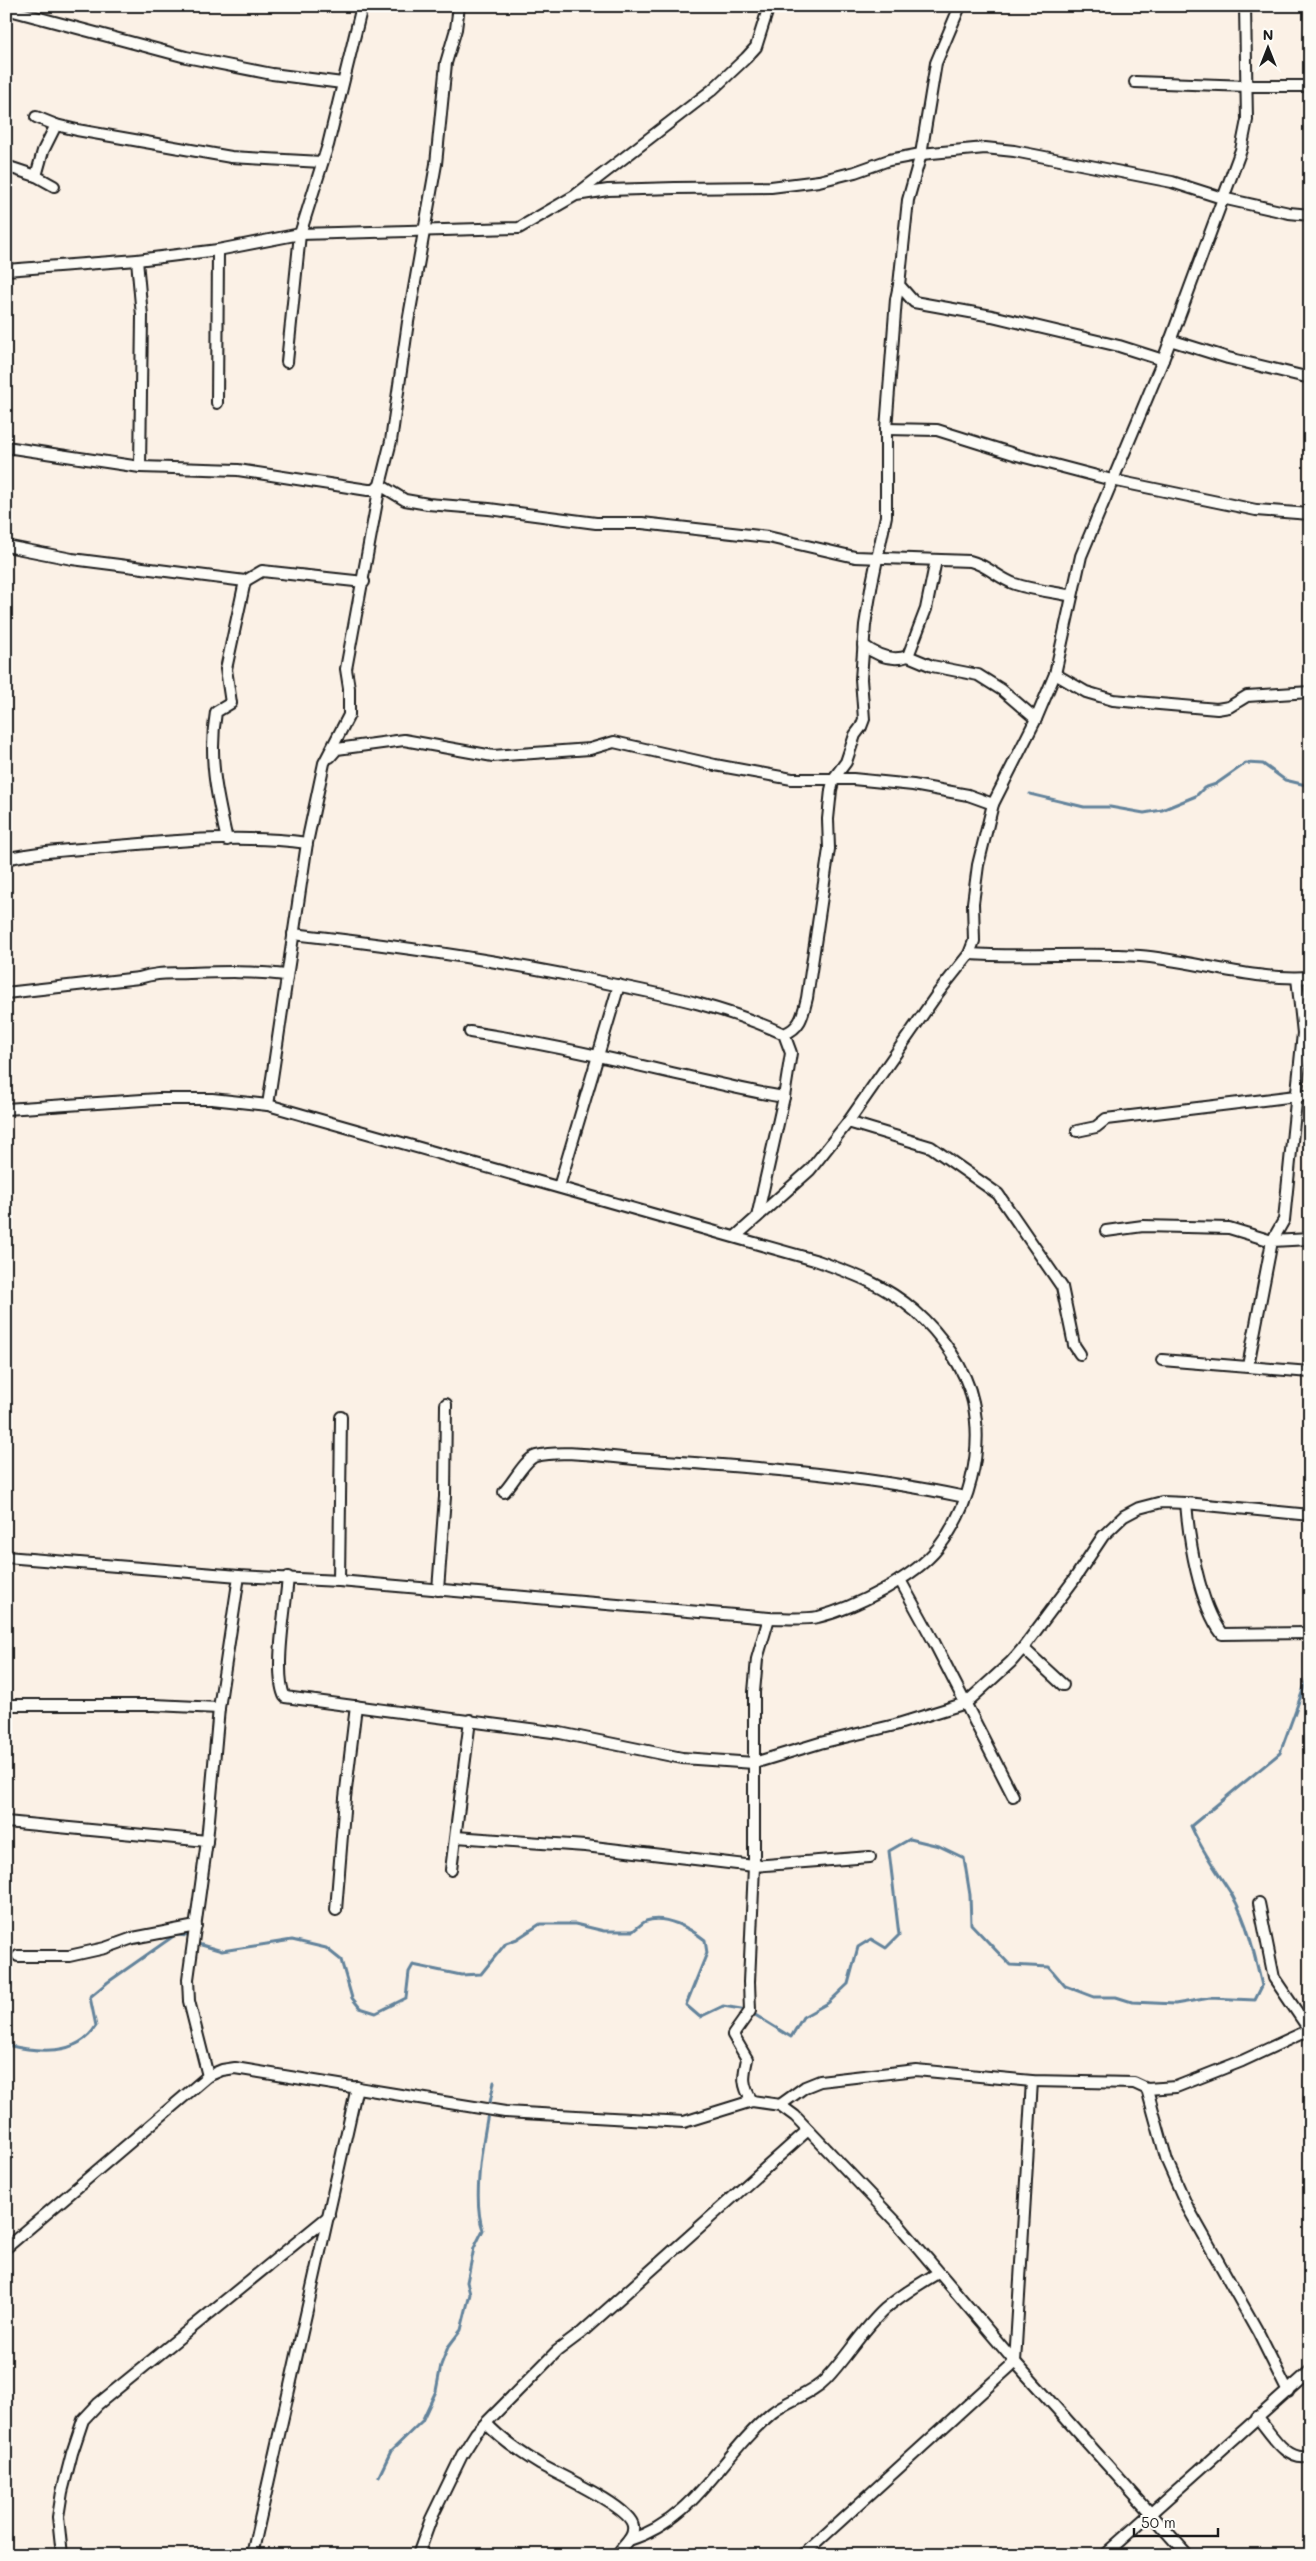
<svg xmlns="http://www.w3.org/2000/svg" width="1316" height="2561" font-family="Mali,sans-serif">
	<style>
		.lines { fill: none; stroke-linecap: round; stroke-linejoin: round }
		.stream { stroke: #63839b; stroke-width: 3 }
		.street-casing { stroke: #1c1c1c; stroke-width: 14 }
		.street { stroke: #fdfcf7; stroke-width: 10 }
	</style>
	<rect width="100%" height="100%" fill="#fbf1e6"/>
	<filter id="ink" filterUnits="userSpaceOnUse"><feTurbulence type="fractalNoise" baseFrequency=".02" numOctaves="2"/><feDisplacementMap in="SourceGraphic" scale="10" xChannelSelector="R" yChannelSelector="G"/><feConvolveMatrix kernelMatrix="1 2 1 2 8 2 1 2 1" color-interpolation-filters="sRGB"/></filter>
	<g filter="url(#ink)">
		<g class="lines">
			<g class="stream">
				<polyline points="1030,794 1084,807 1110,807 1144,813 1162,810 1196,796 1204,788 1216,784 1246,763 1263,764 1285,780 1310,786"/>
				<path d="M6 2045C37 2052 77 2057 96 2026L90 1997 108 1982 175 1935 189 1936 198 1944 222 1951 292 1940 326 1948 341 1960 352 1998 360 2008 376 2013 406 1998 409 1972 413 1965 461 1975 481 1974 506 1943 517 1939 540 1924H575L604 1931H633C637 1928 642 1923 646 1921 665 1914 691 1929 705 1940L707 1953 686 2005 700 2017 723 2006 747 2010 791 2037 803 2017 828 2003 848 1984 858 1947 871 1939 886 1948 899 1935 889 1851 910 1839 939 1846 964 1858 970 1895 971 1924 1010 1965 1049 1967 1065 1986 1094 1997H1116L1132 2002 1175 2004 1210 1998 1255 2000 1262 1986C1255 1956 1248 1923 1232 1895 1217 1871 1203 1853 1191 1826L1280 1753 1310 1671"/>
				<path d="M379 2476 391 2451 422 2421 436 2391 441 2365 448 2347 461 2330 470 2294 467 2282 474 2248 483 2230C470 2195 487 2119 494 2082"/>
			</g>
			<defs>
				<g id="street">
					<polyline points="960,6 936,63 921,154 908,200 899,285 914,302 992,316 1119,346 1163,360"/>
					<polyline points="6,9 186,57 272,74 342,83"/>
					<polyline points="1135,82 1248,86 1310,86"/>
					<polyline points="36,117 56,125 77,130 231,157 322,162"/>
					<polyline points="6,166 36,176 54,186"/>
					<polyline points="36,176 43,151 56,125"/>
					<polyline points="577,194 712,90 746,58 756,47 769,6"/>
					<polyline points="137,260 142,316 140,467"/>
					<polyline points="6,270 137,260 218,250 300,234 519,228 576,195 608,190 675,188 771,187 819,181 855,172 889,160 921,154 985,148 1014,151 1172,182 1222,198 1289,213 1310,215"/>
					<polyline points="1170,340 1228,358 1310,378"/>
					<polyline points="287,362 300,234 328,145 362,6"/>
					<polyline points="217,403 218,250"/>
					<polyline points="886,429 937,430 1017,455 1112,480 1256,510 1310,514"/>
					<polyline points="6,447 140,467 238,470 368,490 375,490 380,485 391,441 408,322 436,164 446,63 456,29 459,6"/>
					<polyline points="6,546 72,559 245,581 262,571 364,582"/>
					<path d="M863 645C876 655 892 662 908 656L926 609 936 560"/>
					<polyline points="908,656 932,666 978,675 1002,690 1036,719"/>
					<polyline points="1055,674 1086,692 1113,700 1217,709 1229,707 1247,696 1310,692"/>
					<polyline points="330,757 337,749 404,740 493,756 590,749 614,742 715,765 792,779 853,779 913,785 968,795 993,804"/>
					<path d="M227 840C217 796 208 758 216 712L231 703 226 669 245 581"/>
					<path d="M6 859C39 851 71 850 105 847 171 841 240 834 307 843"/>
					<path d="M293 934C399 946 506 961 611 984 671 996 728 1008 784 1034L791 1053 784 1097 757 1217"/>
					<path d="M969 954C1026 958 1083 952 1140 956 1196 961 1253 981 1310 977"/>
					<path d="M6 993 139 978C159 972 169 974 189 973 222 972 253 971 286 975"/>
					<path d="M470 1032C538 1042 605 1057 672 1073 709 1081 746 1091 784 1097"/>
					<path d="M784 1034C801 1028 803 1014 807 998L829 849 828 819 831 790 834 778 846 762 855 735 861 727 864 719 861 679 865 625 872 583 886 516V429L896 299 899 285"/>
					<path d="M268 1105 307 843 324 763 349 715V688L346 669 380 485 405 500 428 504 489 509 596 523H642L768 537 855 557 970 561C987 565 998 578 1015 584 1033 590 1053 592 1072 596"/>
					<path d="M6 1109 158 1099H212L268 1105 818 1261C854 1274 885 1285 915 1311 940 1333 966 1368 973 1402 984 1452 969 1509 938 1548 915 1577 854 1608 818 1617 803 1620 785 1618 769 1618L339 1581 239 1576 6 1557"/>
					<polyline points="848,1122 931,1147 998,1194 1062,1287 1074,1345 1080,1354"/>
					<polyline points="1077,1131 1096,1127 1106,1119 1296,1096 1310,1096"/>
					<polyline points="559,1187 619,985"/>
					<polyline points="1106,1231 1143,1226 1229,1228 1272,1241 1284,1220 1303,1033 1297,978"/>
					<polyline points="736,1236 810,1170 848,1122 938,993 969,954 974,941 973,903 978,865 993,804 1036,719 1055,674 1081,556 1163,360 1241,150 1247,120 1245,6"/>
					<polyline points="1162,1360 1310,1372"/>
					<polyline points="1248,1366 1272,1241 1310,1239"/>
					<path d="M504 1492C513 1483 525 1459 536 1456 563 1449 605 1457 634 1459 744 1466 857 1474 965 1497"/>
					<path d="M1186 1503C1189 1540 1199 1604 1222 1634L1310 1633"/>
					<path d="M288 1577C286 1605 273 1675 285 1697L560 1733 682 1758 754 1763 820 1743 895 1725 966 1703 1011 1662 1023 1648 1073 1581 1103 1536 1124 1516 1139 1508 1162 1502 1186 1503 1310 1515"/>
					<polyline points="900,1580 933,1640 1013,1796"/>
					<polyline points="339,1581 341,1417"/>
					<polyline points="438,1590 445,1497 446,1404"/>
					<polyline points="1023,1648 1063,1685"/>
					<polyline points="6,1705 154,1705 219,1708"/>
					<polyline points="6,1822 207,1841"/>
					<polyline points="456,1837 585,1846 754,1866 870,1857"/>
					<polyline points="451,1870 470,1720"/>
					<polyline points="1259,1903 1274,1978 1310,2031"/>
					<polyline points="336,1910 345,1798 356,1706"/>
					<polyline points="18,1956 69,1956 105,1948 133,1938 196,1926"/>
					<polyline points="208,2076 189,2001 188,1979 207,1841 219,1708 239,1576"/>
					<polyline points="1147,2089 1167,2161 1187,2206 1258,2332 1288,2392"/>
					<path d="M752 2101C742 2085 743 2077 747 2059L733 2035 750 2011 749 1982 754 1866V1692L757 1659 769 1618"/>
					<polyline points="780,2105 805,2087 820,2081 916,2070 1032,2081 1134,2083 1147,2089 1176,2087 1242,2061 1309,2030"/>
					<polyline points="6,2248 208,2076 222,2070 235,2068 505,2112 684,2122 752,2101 780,2105 795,2116 898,2224 1015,2362 1188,2555"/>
					<path d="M1257 2417C1270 2432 1287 2464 1310 2456"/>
					<path d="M486 2423C501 2440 521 2453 541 2465 559 2475 631 2507 633 2526 635 2538 622 2546 617 2555"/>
					<path d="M629 2540C697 2519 720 2456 772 2413 788 2400 812 2394 826 2379 847 2357 862 2330 885 2309 901 2295 919 2284 938 2273"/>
					<polyline points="62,2555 58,2517 62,2492 72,2453 83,2420 98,2404 329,2216"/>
					<polyline points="252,2555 357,2087"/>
					<polyline points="418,2555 431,2519 462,2455 476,2433 557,2351 581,2333 808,2130"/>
					<polyline points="803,2555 1015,2362 1032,2081"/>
					<polyline points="1104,2555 1310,2371"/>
				</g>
			</defs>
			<use href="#street" class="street-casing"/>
			<use href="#street" class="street"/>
		</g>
	</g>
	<rect width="1316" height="2561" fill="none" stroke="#fdfcf7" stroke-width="25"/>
	<rect x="12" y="12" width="1291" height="2536" fill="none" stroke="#1c1c1c" stroke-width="2" filter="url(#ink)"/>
	<g transform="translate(1268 48)" stroke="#fdfcf7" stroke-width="4" paint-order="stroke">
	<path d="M0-4L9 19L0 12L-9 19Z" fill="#1c1c1c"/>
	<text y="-8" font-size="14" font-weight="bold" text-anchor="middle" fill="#1c1c1c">N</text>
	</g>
	<path d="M1134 2528v8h84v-8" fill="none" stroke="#1c1c1c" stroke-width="2.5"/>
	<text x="1141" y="2528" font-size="15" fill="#1c1c1c" stroke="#fdfcf7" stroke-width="4" paint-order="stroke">50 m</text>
</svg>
